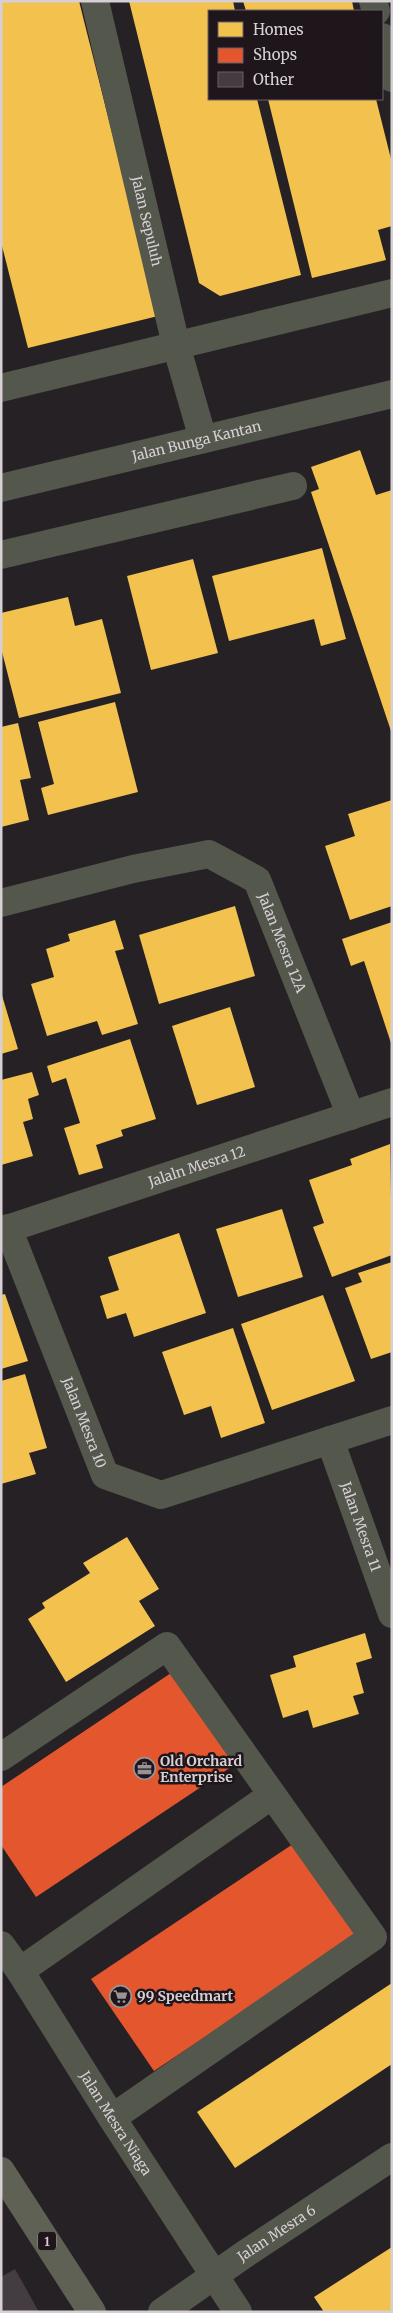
<svg xmlns="http://www.w3.org/2000/svg" width="393" height="2313" font-family="Merriweather,serif">
	<style>
		.homes { fill: #f2c14e }
		.shops { fill: #e4572e }
		.building { fill: #453c42 }
		.lines { fill: none; stroke-linecap: round; stroke-linejoin: round }
		.minor { stroke: #54574c; stroke-width: 28 }
		.major { stroke: #5e6154; stroke-width: 28 }
		.labels { text-anchor: middle; dominant-baseline: central; stroke-width: 5; stroke-linejoin: round; paint-order: stroke }
		.shield { fill: #1f161c; stroke: #9f989d; stroke-width: 1 }
		.shield-label { font-size: 12px; font-weight: bold; fill: #d6d0d4 }
		.street-label { font-size: 14px; fill: #d6d0d4; stroke: #1f161c }
		.poi-label { font-size: 14px; font-weight: bold; fill: #d6d0d4; stroke: #1f161c; text-anchor: start }
	</style>
	<rect width="100%" height="100%" fill="#262124"/>
	<g class="homes">
		<polygon points="1,1 79,1 158,316 28,348 1,242"/>
		<polygon points="129,1 233,1 235,11 209,11 209,99 257,99 301,275 220,296 199,283"/>
		<polygon points="243,1 352,1 354,11 246,11"/>
		<polygon points="268,99 376,99 392,163 392,226 378,230 386,260 312,278"/>
		<polygon points="360,450 376,495 392,490 391,731 311,492 319,489 311,467"/>
		<polygon points="322,548 346,639 321,646 314,619 229,641 212,576"/>
		<polygon points="193,559 218,653 151,670 127,576"/>
		<polygon points="68,597 75,626 102,619 121,693 19,718 1,648 1,613"/>
		<polygon points="115,702 138,792 48,815 41,788 54,784 38,722"/>
		<polygon points="18,723 31,778 20,780 29,820 1,827 1,727"/>
		<polygon points="392,800 392,906 350,920 325,846 355,836 348,814"/>
		<polygon points="235,906 255,976 159,1004 139,935"/>
		<polygon points="115,920 124,949 115,951 138,1024 102,1035 97,1021 47,1036 31,984 54,977 46,949 70,941 68,934"/>
		<polygon points="392,922 392,1043 391,1043 364,961 351,966 342,939"/>
		<polygon points="1,992 18,1049 1,1054"/>
		<polygon points="230,1007 255,1087 197,1105 172,1026"/>
		<polygon points="130,1039 156,1119 121,1130 123,1136 96,1145 103,1168 79,1175 64,1128 80,1123 66,1078 52,1083 47,1066"/>
		<polygon points="32,1072 39,1095 28,1099 33,1119 23,1122 33,1156 1,1165 1,1080"/>
		<polygon points="390,1144 392,1255 332,1277 313,1227 324,1223 309,1180 352,1165 350,1159"/>
		<polygon points="282,1209 303,1277 238,1297 216,1229"/>
		<polygon points="179,1233 206,1313 134,1337 126,1313 107,1319 100,1296 119,1290 108,1257"/>
		<polygon points="392,1262 392,1352 371,1359 345,1288 362,1282 358,1273"/>
		<polygon points="5,1294 28,1361 1,1369 1,1295"/>
		<polygon points="323,1295 355,1381 272,1410 241,1324"/>
		<polygon points="233,1328 265,1423 221,1438 211,1406 184,1415 162,1352"/>
		<polygon points="25,1374 47,1448 29,1453 36,1474 1,1484 1,1381"/>
		<polygon points="127,1537 159,1589 139,1601 155,1626 66,1682 28,1619 45,1608 42,1603 90,1573 83,1563"/>
		<polygon points="365,1633 372,1658 356,1663 364,1693 353,1696 359,1714 313,1728 308,1710 283,1718 270,1675 296,1667 293,1656"/>
		<polygon points="392,1983 392,2064 235,2168 197,2112"/>
		<polygon points="392,2247 392,2312 324,2312 314,2297"/>
	</g>
	<g class="shops">
		<polygon points="177,1669 240,1761 36,1897 1,1845 1,1787"/>
		<polygon points="299,1840 362,1932 154,2071 91,1979"/>
	</g>
	<polygon class="building" points="15,2269 39,2312 1,2312 1,2277"/>
	<g class="lines">
		<g class="minor">
			<path id="s1" d="M95 1 176 345 203 439"/>
			<polyline points="373,1 376,11"/>
			<polyline points="382,37 392,78"/>
			<polyline points="1,388 392,293"/>
			<path id="s2" d="M1 488 392 394"/>
			<polyline points="1,555 293,486"/>
			<path id="s3" d="M1 903 133 869 209 854 257 880 351 1116"/>
			<path id="s4" d="M8 1228 105 1475 161 1495 392 1420"/>
			<path id="s5" d="M1 1231 392 1102"/>
			<path id="s6" d="M330 1440 392 1614"/>
			<polyline points="1,1757 167,1646 373,1937 112,2118"/>
			<path id="s7" d="M1 1945 20 1971 112 2118 238 2312"/>
			<polyline points="20,1971 272,1795"/>
			<path id="s8" d="M162 2312 245 2254 392 2157"/>
		</g>
		<polyline class="major" points="1,2171 92,2312"/>
	</g>
	<defs>
		<symbol id="office-ring" viewBox="-11 -11 22 22"><circle r="9.5" fill="#1f161c" stroke="#989396" stroke-width="1.5"/><path d="M-6-3h4V-5.5h4V-3h4V5H-6ZM-1-4.5V-3h2v-1.5ZM-6 0V1H6V0Z" fill="#989396"/></symbol>
		<symbol id="supermarket-ring" viewBox="-11 -11 22 22"><circle r="9.5" fill="#1f161c" stroke="#989396" stroke-width="1.5"/><path d="M-6-5.5h2.5l.6 2H6L4.5 2H-2.5L-4.4-4H-6ZM-1.5 3.2a1.3 1.3 0 1 0 .1 0ZM3 3.2a1.3 1.3 0 1 0 .1 0Z" fill="#989396"/></symbol>
	</defs>
	<g fill-rule="evenodd">
		<use href="#office-ring" x="132" y="1756" width="25" height="25"/>
		<use href="#supermarket-ring" x="108" y="1984" width="25" height="25"/>
	</g>
	<g class="labels">
		<rect class="shield" x="38" y="2231.5" width="18" height="19" rx="4"/>
		<g class="shield-label">
			<text x="47" y="2241">1</text>
		</g>
		<g class="street-label">
			<text stroke="none"><textPath href="#s1" startOffset="226">Jalan Sepuluh</textPath></text>
			<text stroke="none"><textPath href="#s2" startOffset="201">Jalan Bunga Kantan</textPath></text>
			<text stroke="none"><textPath href="#s3" startOffset="336">Jalan Mesra 12A</textPath></text>
			<text stroke="none"><textPath href="#s5" startOffset="206">Jalaln Mesra 12</textPath></text>
			<text stroke="none"><textPath href="#s4" startOffset="209">Jalan Mesra 10</textPath></text>
			<text stroke="none"><textPath href="#s6" startOffset="92">Jalan Mesra 11</textPath></text>
			<text stroke="none"><textPath href="#s7" startOffset="212">Jalan Mesra Niaga</textPath></text>
			<text stroke="none"><textPath href="#s8" startOffset="139">Jalan Mesra 6</textPath></text>
		</g>
		<g class="poi-label">
			<text x="160" y="1761">Old Orchard<tspan x="160" dy="16">Enterprise</tspan></text>
			<text x="137" y="1996">99 Speedmart</text>
		</g>
	</g>
	<rect width="393" height="2313" fill="none" stroke="#d6d0d4" stroke-width="5"/>
	<rect x="208" y="10" width="175" height="90" fill="#1f161c" stroke="#686066"/>
	<rect x="218" y="22" width="25" height="15" fill="#f2c14e" stroke="#686066"/>
	<text x="253" y="35" font-size="15" fill="#d6d0d4">Homes</text>
	<rect x="218" y="48" width="25" height="15" fill="#e4572e" stroke="#686066"/>
	<text x="253" y="60" font-size="15" fill="#d6d0d4">Shops</text>
	<rect x="218" y="72" width="25" height="15" fill="#453c42" stroke="#686066"/>
	<text x="253" y="85" font-size="15" fill="#d6d0d4">Other</text>
</svg>
